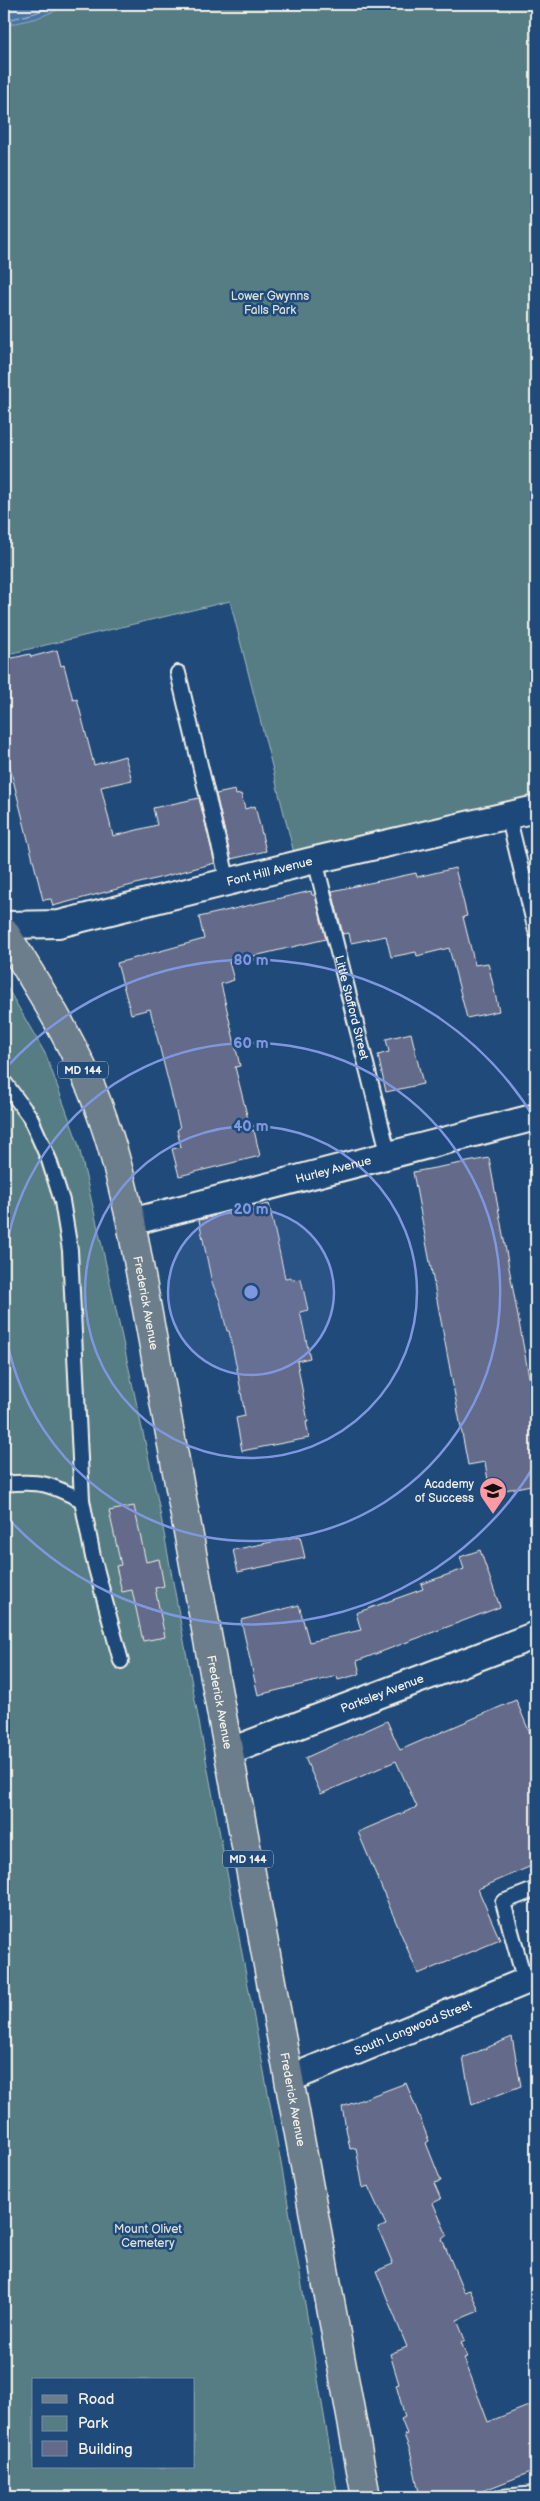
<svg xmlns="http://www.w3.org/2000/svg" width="540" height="2501" font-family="'Balsamiq Sans',sans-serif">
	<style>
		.green { fill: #567d83; stroke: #a5b7b6; fill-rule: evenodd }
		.water { fill: #4a76a5; stroke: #8ea7c0 }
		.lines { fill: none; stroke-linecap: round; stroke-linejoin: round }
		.shore { stroke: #b0c0cd; stroke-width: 1 }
		.building { fill: #646b8a; stroke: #f4f1e8 }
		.service-casing { stroke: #f4f1e8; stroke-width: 18 }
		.minor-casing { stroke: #f4f1e8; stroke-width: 30 }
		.primary-casing { stroke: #f4f1e8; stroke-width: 31 }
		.service { stroke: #1f4a7a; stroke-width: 14 }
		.minor { stroke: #1f4a7a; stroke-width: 26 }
		.primary { stroke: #6c7d8c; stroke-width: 28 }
		.ring { fill: none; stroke: #7e97df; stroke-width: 2.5 }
		.labels { text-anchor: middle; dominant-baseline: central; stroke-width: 5; stroke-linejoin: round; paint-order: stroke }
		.shield { fill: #1f4a7a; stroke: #b4bfc7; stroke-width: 1 }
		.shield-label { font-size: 11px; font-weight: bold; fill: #f4f1e8 }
		.park-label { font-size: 12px; fill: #dce0d9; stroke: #1f4a7a }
		.street-label { font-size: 12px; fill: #f4f1e8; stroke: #1f4a7a }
		.poi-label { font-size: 12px; fill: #f4f1e8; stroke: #1f4a7a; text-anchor: end }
		.centre { fill: #7e97df; stroke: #1f4a7a; stroke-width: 2.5 }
		.ring-label { font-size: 15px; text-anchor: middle; font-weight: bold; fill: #7e97df; stroke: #1f4a7a; stroke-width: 5; stroke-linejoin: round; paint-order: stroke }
	</style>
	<rect width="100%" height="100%" fill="#1f4a7a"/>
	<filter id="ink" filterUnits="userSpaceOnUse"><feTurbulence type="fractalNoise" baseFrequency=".02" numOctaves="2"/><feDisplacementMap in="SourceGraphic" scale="10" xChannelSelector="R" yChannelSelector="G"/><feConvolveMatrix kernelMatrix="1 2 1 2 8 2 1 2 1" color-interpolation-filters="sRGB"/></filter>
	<g filter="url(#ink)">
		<g class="green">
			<polygon points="4,4 536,4 536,794 294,853 230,601 4,655"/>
			<path d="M4 982 46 1055 78 1143 100 1237 158 1501 281 2163 338 2497H4ZM34 2380H194V2467H34Z"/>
		</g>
		<polygon class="water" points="4,4 72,4 37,18 4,26"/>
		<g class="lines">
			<polyline class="shore" points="4,21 35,13 58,4"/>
		</g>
		<g class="building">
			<polygon points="57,650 61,666 64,665 73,700 77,699 94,765 125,756 132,780 101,787 113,836 157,825 153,808 199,798 215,863 53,906 51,899 43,900 4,743 4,660 30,654 31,657"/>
			<polygon points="235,790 236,795 241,794 245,809 255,806 266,851 231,859 216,794"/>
			<polygon points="455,868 467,916 463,917 475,965 488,963 499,1011 467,1018 449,948 417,956 416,952 391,957 386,936 351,943 349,933 343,934 332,891 416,873 417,877"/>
			<polygon points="311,891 312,895 315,895 326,939 229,962 234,980 221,984 240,1066 235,1067 251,1131 254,1130 260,1156 179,1176 172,1149 181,1147 177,1130 180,1128 150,1009 131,1014 117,963 204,939 199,917"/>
			<polygon points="411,1033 423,1084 386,1092 378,1055 389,1052 386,1039"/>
			<polygon points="489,1158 536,1415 536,1484 490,1493 485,1462 468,1465 413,1172"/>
			<polygon points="269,1204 285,1278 291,1277 292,1280 301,1279 308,1310 300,1312 310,1358 297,1361 308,1422 306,1422 309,1438 242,1451 236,1418 245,1416 238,1374 229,1331 227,1331 220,1301 212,1283 199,1220"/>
			<polygon points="134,1506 146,1562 159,1559 164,1586 155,1588 165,1637 143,1641 132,1590 122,1592 116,1566 121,1565 109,1511"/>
			<polygon points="300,1536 305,1558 238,1572 233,1550"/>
			<polygon points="480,1550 500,1607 357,1661 360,1674 338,1680 337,1676 258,1695 241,1620 299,1605 309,1642 361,1630 356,1613 423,1589 421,1584 464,1569 460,1557"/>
			<polygon points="516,1700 536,1748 536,1864 478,1889 500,1940 418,1974 358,1832 417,1807 396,1761 321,1794 305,1758 387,1721 400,1750"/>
			<polygon points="512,2037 521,2086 472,2105 463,2058"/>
			<polygon points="406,2083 429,2141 426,2143 441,2181 434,2183 441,2199 433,2203 447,2235 442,2239 464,2292 470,2290 479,2311 457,2320 465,2340 461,2342 467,2357 464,2358 488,2422 536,2403 536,2470 467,2497 420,2497 410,2450 404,2435 407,2434 401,2419 405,2417 396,2385 399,2384 390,2354 407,2347 376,2271 393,2264 378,2228 386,2225 368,2186 363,2188 356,2148 350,2149 342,2107"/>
		</g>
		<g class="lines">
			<defs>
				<g id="service">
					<polyline points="178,673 228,882"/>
					<polyline points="508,815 536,931"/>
					<path id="s1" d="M315 860 389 1156"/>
					<polyline points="4,1082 30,1117 49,1160 62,1201 70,1250 82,1500 93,1557 121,1661"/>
					<path d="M4 1484C41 1480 49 1484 82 1500"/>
					<polyline points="525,1982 503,1902 536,1889"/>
					<polyline points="501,2497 536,2494"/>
				</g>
				<g id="minor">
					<path id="s2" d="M4 925 59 924 315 860 536 809"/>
					<path id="s3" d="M131 1222 536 1117"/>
					<path id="s4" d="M228 1752 536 1635"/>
					<path id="s5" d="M289 2079 536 1977"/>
				</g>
				<g id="primary">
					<path id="s6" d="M4 931C39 988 76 1045 99 1108 113 1145 122 1183 131 1222L366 2497"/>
				</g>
			</defs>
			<use href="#service" class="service-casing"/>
			<use href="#minor" class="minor-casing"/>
			<use href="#primary" class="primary-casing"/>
			<use href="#service" class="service"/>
			<use href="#minor" class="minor"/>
			<use href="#primary" class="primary"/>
		</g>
	</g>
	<circle cx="251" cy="1292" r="83" fill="#7e97df" fill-opacity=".12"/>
	<g class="ring">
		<circle cx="251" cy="1292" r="83"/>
		<circle cx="251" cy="1292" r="166"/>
		<path d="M4 1262A249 249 0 1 1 4 1322"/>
		<path d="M536 1463A332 332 0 0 1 4 1514M4 1070A332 332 0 0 1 536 1121"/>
	</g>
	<defs>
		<symbol id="school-pin" viewBox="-11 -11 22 30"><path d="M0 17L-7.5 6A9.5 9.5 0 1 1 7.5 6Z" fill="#ff9aa2" stroke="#1f4a7a"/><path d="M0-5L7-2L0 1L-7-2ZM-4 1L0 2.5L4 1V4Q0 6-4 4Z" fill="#111"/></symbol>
	</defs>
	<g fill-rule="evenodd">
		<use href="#school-pin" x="477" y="1475" width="32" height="43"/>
	</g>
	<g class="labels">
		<g class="shield">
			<rect x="58" y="1061.5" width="50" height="17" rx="4"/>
			<rect x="223" y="1850.5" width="50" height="17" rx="4"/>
		</g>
		<g class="shield-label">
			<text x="83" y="1070">MD 144</text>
			<text x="248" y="1859">MD 144</text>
		</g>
		<g class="park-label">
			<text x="270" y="296">Lower Gwynns<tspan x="270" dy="14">Falls Park</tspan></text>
			<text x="148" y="2229">Mount Olivet<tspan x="148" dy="14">Cemetery</tspan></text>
		</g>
		<g class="street-label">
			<text stroke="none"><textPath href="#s2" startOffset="272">Font Hill Avenue</textPath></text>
			<text stroke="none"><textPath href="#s1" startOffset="152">Little Stafford Street</textPath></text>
			<text stroke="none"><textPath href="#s3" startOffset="209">Hurley Avenue</textPath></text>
			<text stroke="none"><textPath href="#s6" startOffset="402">Frederick Avenue</textPath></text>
			<text stroke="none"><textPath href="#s4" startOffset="165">Parksley Avenue</textPath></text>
			<text stroke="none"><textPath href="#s6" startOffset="808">Frederick Avenue</textPath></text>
			<text stroke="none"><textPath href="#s5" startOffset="134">South Longwood Street</textPath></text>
			<text stroke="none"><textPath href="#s6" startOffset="1212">Frederick Avenue</textPath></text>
		</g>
		<g class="poi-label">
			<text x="474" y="1484">Academy<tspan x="474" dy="14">of Success</tspan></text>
		</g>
	</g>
	<circle cx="251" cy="1292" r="8" class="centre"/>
	<g class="ring-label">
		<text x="251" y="965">80 m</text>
		<text x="251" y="1048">60 m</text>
		<text x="251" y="1131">40 m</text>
		<text x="251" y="1214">20 m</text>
	</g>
	<rect width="540" height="2501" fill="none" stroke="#1f4a7a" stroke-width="20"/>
	<rect x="10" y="10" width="520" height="2481" fill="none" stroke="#f4f1e8" stroke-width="2" filter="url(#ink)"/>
	<rect x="32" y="2378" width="162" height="90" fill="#1f4a7a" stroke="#748da6"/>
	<rect x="42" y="2395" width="25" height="8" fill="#6c7d8c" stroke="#748da6"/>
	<text x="78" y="2404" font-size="15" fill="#f4f1e8">Road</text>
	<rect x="42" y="2416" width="25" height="15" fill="#567d83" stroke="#748da6"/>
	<text x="78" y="2428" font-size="15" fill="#f4f1e8">Park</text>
	<rect x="42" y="2441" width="25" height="15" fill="#646b8a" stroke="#748da6"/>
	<text x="78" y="2454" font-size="15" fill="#f4f1e8">Building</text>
</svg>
